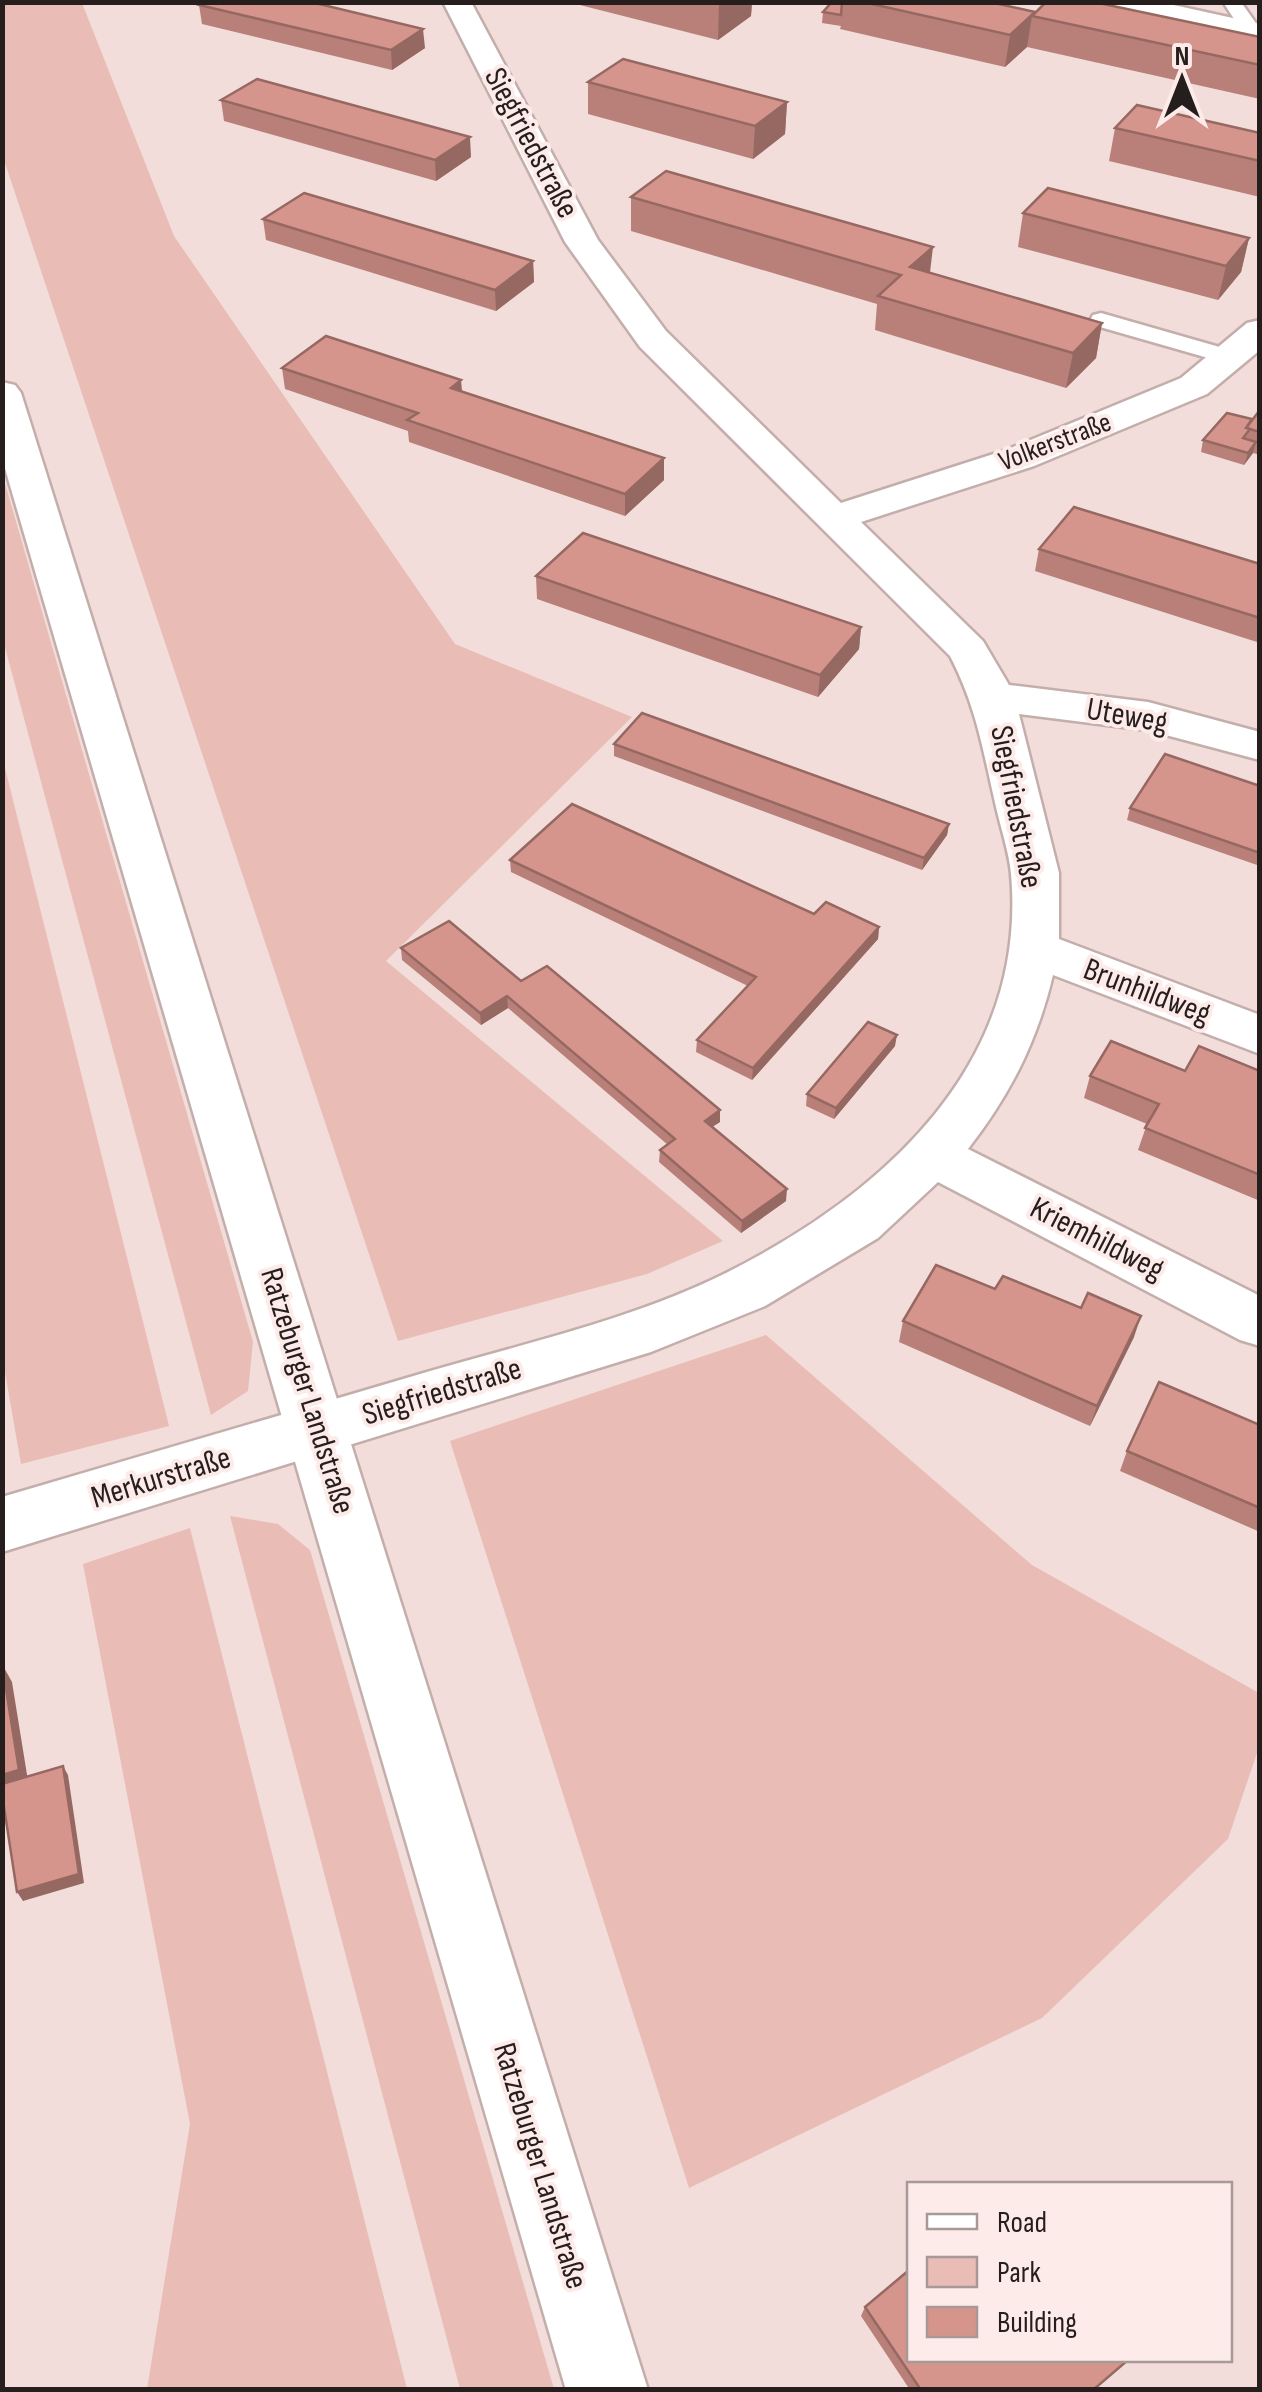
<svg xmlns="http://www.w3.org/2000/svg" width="1262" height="2392" font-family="'Sofia Sans Condensed',sans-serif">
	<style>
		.green { fill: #e9bdb6 }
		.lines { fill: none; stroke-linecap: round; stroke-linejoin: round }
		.lane-casing { stroke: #c3aeab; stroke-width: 5 }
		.street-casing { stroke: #c3aeab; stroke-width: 5 }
		.secondary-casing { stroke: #c3aeab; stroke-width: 5 }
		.lane { fill: #fff; fill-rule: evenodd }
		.street { fill: #fff; fill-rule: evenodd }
		.secondary { fill: #fff; fill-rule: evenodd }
		.wall { fill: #b88078 }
		.shaded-wall { fill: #966862 }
		.building { fill: #d6958c; stroke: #966862; stroke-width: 2.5 }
		.labels { text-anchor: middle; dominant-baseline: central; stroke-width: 8; stroke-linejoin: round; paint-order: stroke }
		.far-street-label { font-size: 28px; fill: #261e1d; stroke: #fdebe9 }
		.street-label { font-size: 32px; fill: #261e1d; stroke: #fdebe9 }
	</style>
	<rect width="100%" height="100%" fill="#f2ddda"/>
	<g class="green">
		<polygon points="2,3 82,3 174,236 455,644 632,717 386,961 723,1241 647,1274 398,1341 3,157"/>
		<polygon points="2,473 253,1342 248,1391 211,1415 3,640"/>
		<polygon points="2,756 169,1426 21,1464 2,1355"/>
		<polygon points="766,1335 1032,1565 1259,1693 1259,1747 1228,1839 1042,2018 689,2188 450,1441"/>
		<polygon points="230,1516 278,1524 310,1550 554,2389 460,2389"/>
		<polygon points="190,1528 407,2389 147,2389 190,2124 83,1564"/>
	</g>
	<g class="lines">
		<defs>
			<g id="lane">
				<polygon points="1223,2 1241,2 1260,29 1259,36 1245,36"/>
				<polygon points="1101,313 1237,352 1241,357 1229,364 1093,325 1090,320 1093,315"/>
			</g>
			<g id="street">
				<path d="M443 2H471L598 240 666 331 841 503 1006 450 1181 378 1247 323 1260 320V350L1207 394 1034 466 861 522 983 641 1009 685 1148 702 1260 732V760L1147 730 1019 714 1059 873V939L1260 1015V1054L1053 975C1037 1042 1010 1095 968 1149L1260 1296V1346L1240 1340 938 1182 878 1238 765 1306 651 1352 2 1552V1497C138 1457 274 1417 410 1377 513 1346 630 1321 726 1273 883 1194 1028 1065 1011 874 1009 852 1001 829 996 807 983 751 977 708 950 656L640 347 565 242Z"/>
				<polygon points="1104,2 1160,2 1260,24 1260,42 1108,8"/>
			</g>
			<polygon id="secondary" points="2,382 15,385 21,393 648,2390 566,2390 2,458"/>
		</defs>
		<use href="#lane" class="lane-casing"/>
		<use href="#street" class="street-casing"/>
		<use href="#secondary" class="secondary-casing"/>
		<use href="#lane" class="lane"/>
		<use href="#street" class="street"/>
		<use href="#secondary" class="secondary"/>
	</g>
	<g class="wall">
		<polygon points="568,2 752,2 751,16 718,40"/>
		<polygon points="832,2 990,2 1035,12 1260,37 1260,99 1027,47 1005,67 840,29 841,26 822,23 823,12"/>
		<polygon points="199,5 425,48 392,70 202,24"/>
		<polygon points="588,82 787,102 785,134 753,159 588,114"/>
		<polygon points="221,100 471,157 436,181 224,121"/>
		<polygon points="1115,128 1260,133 1260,197 1109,161"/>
		<polygon points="1048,188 1249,238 1241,272 1218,300 1018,247 1023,213"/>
		<polygon points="631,197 930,273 1102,323 1096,358 1066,388 875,330 877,304 631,231"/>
		<polygon points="263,219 533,261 534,282 496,311 266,240"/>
		<polygon points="282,368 462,392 664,458 664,480 625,516 409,442 408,431 285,389"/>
		<polygon points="1260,410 1260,455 1253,453 1244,465 1201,452 1203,440 1252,419"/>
		<polygon points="1039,549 1260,564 1260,643 1035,571"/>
		<polygon points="536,576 861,627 859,649 818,697 537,599"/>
		<polygon points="614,744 949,824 947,835 922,870 614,756"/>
		<polygon points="1260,786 1260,866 1127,820 1130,808"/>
		<polygon points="510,860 814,914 879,927 878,939 752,1080 696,1052 697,1040 748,986 511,872"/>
		<polygon points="401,948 521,981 720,1122 712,1127 786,1201 741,1233 659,1162 660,1150 668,1145 508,1008 481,1025 402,960"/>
		<polygon points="895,1046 834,1119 806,1106 807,1094"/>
		<polygon points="1185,1071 1260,1071 1260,1201 1138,1150 1147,1124 1084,1098 1090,1076"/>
		<polygon points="995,1289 1134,1337 1090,1426 899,1342 903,1321"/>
		<polygon points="1260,1425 1260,1532 1120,1471 1127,1451"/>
		<polygon points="865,2307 910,2360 1094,2390 910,2390 861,2316"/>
	</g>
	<g class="shaded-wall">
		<polygon points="752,2 751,16 718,40 719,3"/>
		<polygon points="1032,16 1027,47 1005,67 1010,35"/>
		<polygon points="423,29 425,48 392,70 391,50"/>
		<polygon points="787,102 785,134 753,159 755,126"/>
		<polygon points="470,137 471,157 436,181 435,160"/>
		<polygon points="1249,238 1241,272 1218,300 1226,266"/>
		<polygon points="933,247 929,281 910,267"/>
		<polygon points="533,261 534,282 496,311 495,290"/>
		<polygon points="1102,323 1096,358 1066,388 1073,353"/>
		<polygon points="461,380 463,401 451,388"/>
		<polygon points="1256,442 1253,453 1244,465 1248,453"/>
		<polygon points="664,458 664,480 625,516 625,494"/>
		<polygon points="861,627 859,649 818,697 820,675"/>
		<polygon points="949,824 947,835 922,870 924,858"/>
		<polygon points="879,927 878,939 752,1080 753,1068"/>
		<polygon points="507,996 508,1008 481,1025 480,1013"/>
		<polygon points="897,1035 895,1046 834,1119 836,1108"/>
		<polygon points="720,1110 720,1122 704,1132 705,1121"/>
		<polygon points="787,1189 786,1201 741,1233 742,1221"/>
		<polygon points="1141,1316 1134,1337 1090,1426 1097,1406"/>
		<polygon points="2,1664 12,1682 29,1787 2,1795"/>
		<polygon points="63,1766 68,1775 84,1883 23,1901 17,1892"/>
	</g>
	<g class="building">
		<polygon points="203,2 311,2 423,29 391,50 199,5"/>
		<polygon points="832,2 842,2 841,15 823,12"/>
		<polygon points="863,2 990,2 1035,12 1010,35"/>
		<polygon points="1046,2 1094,2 1260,37 1260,65 1032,16"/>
		<polygon points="623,59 787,102 755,126 588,82"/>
		<polygon points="257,79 470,137 435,160 221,100"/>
		<polygon points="1137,105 1260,133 1260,161 1115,128"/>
		<polygon points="666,171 933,247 910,267 1102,323 1073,353 878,296 901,275 631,197"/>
		<polygon points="1048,188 1249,238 1226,266 1023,213"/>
		<polygon points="304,193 533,261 495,290 263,219"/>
		<polygon points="326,336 461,380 451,388 664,458 625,494 407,420 418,413 282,368"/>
		<polygon points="1260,410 1260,432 1246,428"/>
		<polygon points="1227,413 1252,419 1246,428 1250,429 1243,438 1256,442 1248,453 1203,440"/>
		<polygon points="1074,507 1260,564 1260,618 1039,549"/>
		<polygon points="583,533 861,627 820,675 536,576"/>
		<polygon points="642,713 949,824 924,858 614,744"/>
		<polygon points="1165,754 1260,786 1260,853 1130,808"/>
		<polygon points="572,804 814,914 826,902 879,927 753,1068 697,1040 756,977 510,860"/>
		<polygon points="449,921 521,981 547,966 720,1110 705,1121 787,1189 742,1221 660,1150 675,1139 507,996 480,1013 401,948"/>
		<polygon points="868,1022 897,1035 836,1108 807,1094"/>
		<polygon points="1111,1041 1185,1071 1199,1046 1260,1071 1260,1175 1145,1128 1159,1104 1090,1076"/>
		<polygon points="936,1265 995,1289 1003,1276 1081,1308 1088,1293 1141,1316 1097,1406 903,1321"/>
		<polygon points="1159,1382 1260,1425 1260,1508 1127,1451"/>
		<polygon points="2,1664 19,1770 2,1775"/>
		<polygon points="63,1766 79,1874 17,1892 2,1794 2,1784"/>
		<polygon points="908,2271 910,2360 1128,2360 1093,2390 921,2390 865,2307"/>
	</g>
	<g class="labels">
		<g class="far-street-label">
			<text transform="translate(1055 442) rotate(-21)">Volkerstraße</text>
		</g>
		<g class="street-label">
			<text transform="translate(531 143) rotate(62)">Siegfriedstraße</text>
			<text transform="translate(1127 716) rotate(10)">Uteweg</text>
			<text transform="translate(1016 807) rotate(79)">Siegfriedstraße</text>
			<text transform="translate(1147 992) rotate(21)">Brunhildweg</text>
			<text transform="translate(1097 1239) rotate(27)">Kriemhildweg</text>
			<text transform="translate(307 1391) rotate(73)">Ratzeburger Landstraße</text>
			<text transform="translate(442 1392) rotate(-17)">Siegfriedstraße</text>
			<text transform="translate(161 1478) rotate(-17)">Merkurstraße</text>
			<text transform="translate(540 2166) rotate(73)">Ratzeburger Landstraße</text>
		</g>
	</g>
	<rect width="1262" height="2392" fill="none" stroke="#261e1d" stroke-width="10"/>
	<rect x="907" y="2182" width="325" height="180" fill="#fdebe9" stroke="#a79997" stroke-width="2.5"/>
	<rect x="927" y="2214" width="50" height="15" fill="#ffffff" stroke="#a79997" stroke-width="2.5"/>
	<text x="997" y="2232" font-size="30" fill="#261e1d">Road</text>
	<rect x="927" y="2257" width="50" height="30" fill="#e9bdb6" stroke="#a79997" stroke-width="2.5"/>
	<text x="997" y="2282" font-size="30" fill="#261e1d">Park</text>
	<rect x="927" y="2307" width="50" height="30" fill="#d6958c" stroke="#a79997" stroke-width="2.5"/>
	<text x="997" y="2332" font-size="30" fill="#261e1d">Building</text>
	<g transform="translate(1182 80)" stroke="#fdebe9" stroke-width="8" paint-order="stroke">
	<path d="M0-8L18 38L0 25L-18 38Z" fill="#261e1d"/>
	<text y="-15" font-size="28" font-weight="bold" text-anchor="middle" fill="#261e1d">N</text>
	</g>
</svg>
